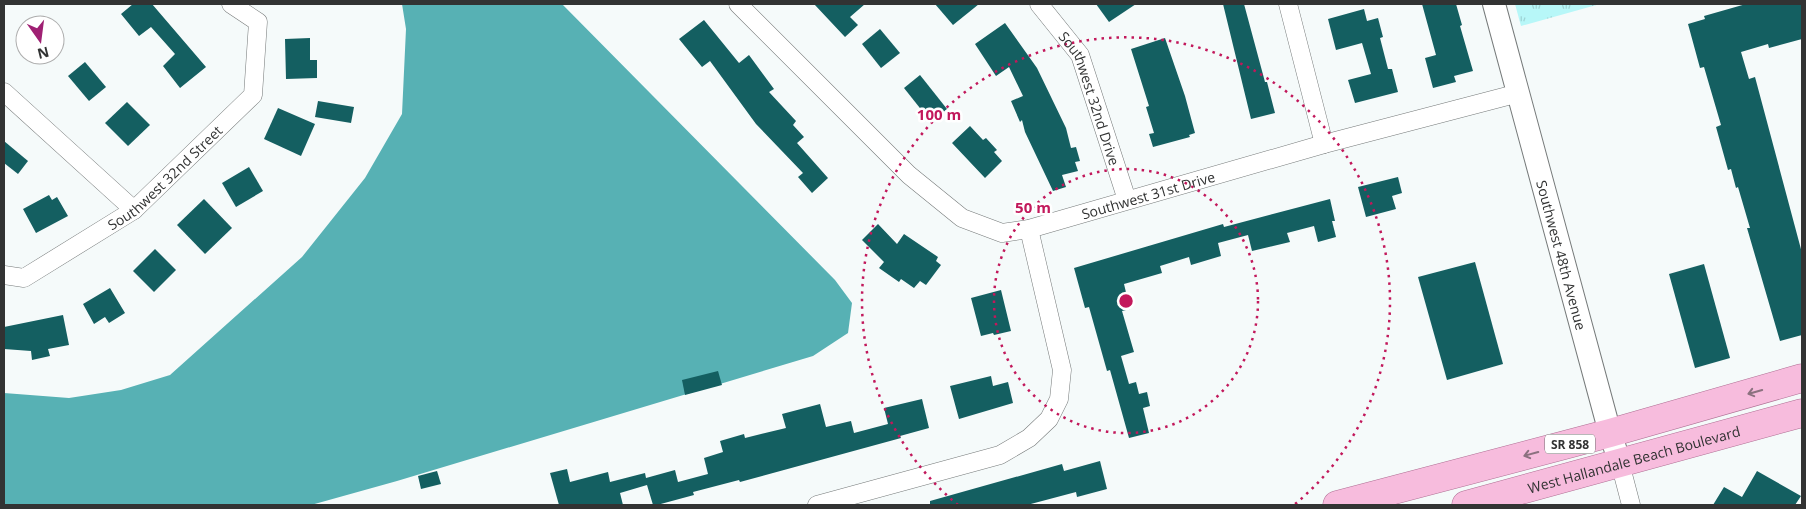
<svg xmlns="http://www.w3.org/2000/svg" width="1806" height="509" font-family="'Open Sans',sans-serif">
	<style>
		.grass { fill: url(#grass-tufts) }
		.water { fill: #57b1b4 }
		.building { fill: #145f61 }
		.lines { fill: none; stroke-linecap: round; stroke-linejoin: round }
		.minor-casing { stroke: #767a7a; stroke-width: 19 }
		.tertiary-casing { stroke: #767a7a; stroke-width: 24 }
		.primary-casing { stroke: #ae6f93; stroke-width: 29 }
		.minor { stroke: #fff; stroke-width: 18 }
		.tertiary { stroke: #fff; stroke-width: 22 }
		.primary { stroke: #f7bcdd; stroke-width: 28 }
		.oneway { stroke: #8b717f }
		.ring { fill: none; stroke: #c2185b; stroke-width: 2.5; stroke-dasharray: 2.5 5 }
		.labels { text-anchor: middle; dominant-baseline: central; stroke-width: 5; stroke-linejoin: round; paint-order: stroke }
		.shield { fill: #fff; stroke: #707070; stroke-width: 1 }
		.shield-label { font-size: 12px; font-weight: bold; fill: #323333 }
		.street-label { font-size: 14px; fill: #323333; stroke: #fff }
		.centre { fill: #c2185b; stroke: #fff; stroke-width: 2.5 }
		.ring-label { font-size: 15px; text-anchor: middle; font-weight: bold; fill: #c2185b; stroke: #fff; stroke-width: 5; stroke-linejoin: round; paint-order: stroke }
	</style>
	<defs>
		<pattern id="grass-tufts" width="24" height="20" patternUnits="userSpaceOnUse" patternTransform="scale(1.25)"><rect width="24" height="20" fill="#b7f7f8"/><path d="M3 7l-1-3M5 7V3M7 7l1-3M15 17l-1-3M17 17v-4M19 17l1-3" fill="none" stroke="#9ed4d5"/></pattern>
	</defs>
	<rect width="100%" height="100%" fill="#f5fafa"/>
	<polygon class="grass" points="1515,4 1600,4 1521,26"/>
	<polygon class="water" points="402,4 562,4 835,280 852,303 848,333 813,356 397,481 311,505 4,505 4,393 69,398 121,390 170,375 302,257 365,178 402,114 406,29"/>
	<g class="building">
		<polygon points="133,4 152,4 206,67 180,88 163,66 175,54 151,27 139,36 121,14"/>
		<polygon points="814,4 865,4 850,17 858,25 845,37"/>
		<polygon points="935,4 979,4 953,25"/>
		<polygon points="1096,4 1136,4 1109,22"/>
		<polygon points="1223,4 1244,4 1265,82 1267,82 1275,113 1251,119"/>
		<polygon points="1422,4 1456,4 1462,25 1460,26 1473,71 1454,76 1456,82 1433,88 1425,58 1436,55"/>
		<polygon points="1746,4 1802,4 1802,39 1769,48 1768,44 1741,52 1749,79 1755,77 1802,253 1802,335 1780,341 1747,228 1750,228 1738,187 1736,188 1731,169 1728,170 1716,127 1721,125 1704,67 1700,68 1688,24 1705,19 1704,16"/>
		<polygon points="1364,9 1367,21 1378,18 1383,37 1380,38 1388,69 1392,69 1398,92 1355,103 1348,80 1371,74 1362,43 1336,50 1328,19"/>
		<polygon points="704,20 739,63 749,55 774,89 769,92 796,121 793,125 804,137 797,143 828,178 812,193 798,177 803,173 756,124 710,61 702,67 679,39"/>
		<polygon points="1005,23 1037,68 1066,128 1071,148 1076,147 1080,161 1075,162 1078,171 1062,175 1066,187 1053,191 1025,132 1022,120 1020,122 1011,101 1023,96 1009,67 996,76 975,44"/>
		<polygon points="880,29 900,53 881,68 862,44"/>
		<polygon points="310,38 310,60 317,60 317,78 286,79 285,39"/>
		<polygon points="1165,38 1185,96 1195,133 1189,135 1190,137 1153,147 1149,134 1154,133 1146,107 1149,106 1131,49"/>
		<polygon points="85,62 106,87 89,101 68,76"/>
		<polygon points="920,75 947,109 931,122 904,88"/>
		<polygon points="318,101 354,107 351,123 315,117"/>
		<polygon points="127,102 150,125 128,146 105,123"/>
		<polygon points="278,108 315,124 301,156 264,139"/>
		<polygon points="970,126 983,140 986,138 997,150 994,152 1002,161 985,178 952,143"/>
		<polygon points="4,141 28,161 18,174 4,163"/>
		<polygon points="249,167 263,191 236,207 222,183"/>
		<polygon points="1398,177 1402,193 1392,196 1396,209 1366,217 1358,187"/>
		<polygon points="49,195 52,200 57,197 68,216 36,233 23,209"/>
		<polygon points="204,199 232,228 205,254 177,225"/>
		<polygon points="1330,199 1335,221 1332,221 1336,237 1318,242 1314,226 1287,233 1290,242 1252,251 1248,235 1218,243 1221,256 1191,265 1189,257 1160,266 1162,273 1124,284 1130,309 1122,311 1134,352 1121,356 1129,384 1136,382 1139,394 1147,392 1150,406 1143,408 1149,433 1129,438 1110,370 1107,371 1089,307 1085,308 1074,268 1223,224 1224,227"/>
		<polygon points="878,224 897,244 904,234 938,257 936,261 941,265 926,285 920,281 914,288 901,279 899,282 879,268 884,262 862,240"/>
		<polygon points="155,249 176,270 154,292 133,271"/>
		<polygon points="1475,262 1503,364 1447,380 1418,277"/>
		<polygon points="1704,264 1730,358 1695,368 1669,274"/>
		<polygon points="110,288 125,313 109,323 105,317 94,324 83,304"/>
		<polygon points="1001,290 1011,331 994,335 993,333 981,336 971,298"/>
		<polygon points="63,315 69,345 48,349 50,356 32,360 31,351 4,349 4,327"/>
		<polygon points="718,371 722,385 685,395 682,380"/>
		<polygon points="991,376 993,386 1008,382 1013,403 959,419 950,386"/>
		<polygon points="922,399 929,428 900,436 901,438 740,482 739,480 693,492 694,495 657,505 653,505 647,485 620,493 623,505 559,505 550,473 567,469 570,482 608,472 610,482 645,473 646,478 675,470 678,482 708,474 704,458 723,452 720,441 744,434 745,438 786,428 782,414 820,404 826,427 851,421 854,433 888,424 884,408"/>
		<polygon points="1100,461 1107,489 1077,497 1076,492 1027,505 930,505 930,501 1062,464 1064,471"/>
		<polygon points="437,471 441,484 421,489 418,476"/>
		<polygon points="1757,471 1801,496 1795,505 1713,505 1724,487 1742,497"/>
	</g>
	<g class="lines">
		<defs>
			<g id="minor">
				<path id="s1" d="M738 4 909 175 962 218 1002 233 1029 229 1324 144 1519 93"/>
				<path id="s2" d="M1039 4 1080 55 1127 200"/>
				<polyline points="1288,4 1324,144"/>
				<polyline points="4,92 134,210"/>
				<path id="s3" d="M4 275 24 278 134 210 253 95 258 22 231 4"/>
				<polyline points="1620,463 1631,505"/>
				<polyline points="817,505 1000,455 1029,438 1049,419 1059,399 1062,370 1029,229"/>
			</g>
			<g id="tertiary">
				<path id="s4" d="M1494 4 1610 433 1620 463"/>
			</g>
			<g id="primary">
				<polyline points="1337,505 1610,433 1802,378"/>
				<path id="s5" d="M1466 505 1802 413"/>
			</g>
		</defs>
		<use href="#minor" class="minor-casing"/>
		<use href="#tertiary" class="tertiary-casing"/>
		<use href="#primary" class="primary-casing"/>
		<use href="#minor" class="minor"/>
		<use href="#tertiary" class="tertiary"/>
		<use href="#primary" class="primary"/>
	</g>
	<defs><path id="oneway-shaft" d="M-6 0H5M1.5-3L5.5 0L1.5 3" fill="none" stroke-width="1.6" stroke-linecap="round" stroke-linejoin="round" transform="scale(1.25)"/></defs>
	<g class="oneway">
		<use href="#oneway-shaft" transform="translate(1755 392) rotate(164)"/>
		<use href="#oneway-shaft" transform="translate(1531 454) rotate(165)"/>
	</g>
	<g class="ring">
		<circle cx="1126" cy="301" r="132"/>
		<path d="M958 505A264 264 0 1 1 1294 505"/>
	</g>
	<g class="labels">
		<rect class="shield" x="1545" y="434.5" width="50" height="19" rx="4"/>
		<g class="shield-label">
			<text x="1570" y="444">SR 858</text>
		</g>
		<g class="street-label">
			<text stroke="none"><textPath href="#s2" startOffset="109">Southwest 32nd Drive</textPath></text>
			<text stroke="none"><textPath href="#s3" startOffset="194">Southwest 32nd Street</textPath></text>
			<text stroke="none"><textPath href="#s1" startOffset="504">Southwest 31st Drive</textPath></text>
			<text stroke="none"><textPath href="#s4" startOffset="260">Southwest 48th Avenue</textPath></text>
			<text stroke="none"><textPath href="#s5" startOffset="174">West Hallandale Beach Boulevard</textPath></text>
		</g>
	</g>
	<circle cx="1126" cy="301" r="8" class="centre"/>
	<g class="ring-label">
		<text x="939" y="120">100 m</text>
		<text x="1033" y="213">50 m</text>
	</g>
	<rect width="1806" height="509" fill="none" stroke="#323333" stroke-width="10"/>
	<g transform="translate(40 40) rotate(166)"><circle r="24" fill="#ffffff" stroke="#adadad"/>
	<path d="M0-4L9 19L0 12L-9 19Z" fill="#9f2073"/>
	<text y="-8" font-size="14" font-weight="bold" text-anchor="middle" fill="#323333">N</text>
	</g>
</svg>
